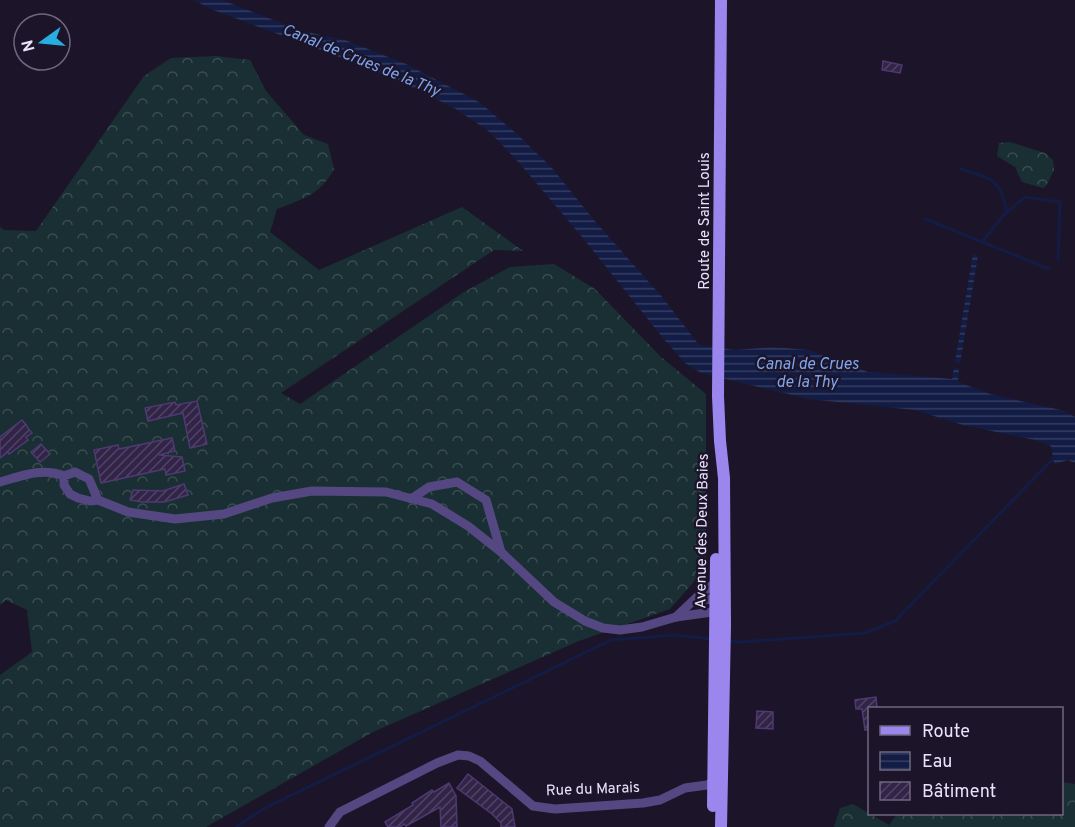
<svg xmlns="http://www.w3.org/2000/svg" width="1075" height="827" font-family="Overpass,sans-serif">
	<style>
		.forest { fill: url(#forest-crowns) }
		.water { fill: url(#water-rules) }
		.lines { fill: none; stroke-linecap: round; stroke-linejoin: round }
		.stream { stroke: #131c45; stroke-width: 3 }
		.building { fill: url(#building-hatch); stroke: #4e3971; stroke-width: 1.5 }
		.street { stroke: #544782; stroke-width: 9 }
		.secondary { stroke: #9b86ee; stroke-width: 12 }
		.labels { text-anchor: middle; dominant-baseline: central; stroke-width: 5; stroke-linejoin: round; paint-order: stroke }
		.street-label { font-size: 15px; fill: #e9e2fb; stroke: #1c152a }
		.water-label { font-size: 16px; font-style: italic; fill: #7ea5ed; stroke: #1c152a }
	</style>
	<defs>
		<pattern id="forest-crowns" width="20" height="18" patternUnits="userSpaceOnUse" patternTransform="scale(1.5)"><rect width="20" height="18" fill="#192f33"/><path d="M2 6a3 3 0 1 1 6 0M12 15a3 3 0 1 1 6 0" fill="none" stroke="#3a4d51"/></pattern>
		<pattern id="water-rules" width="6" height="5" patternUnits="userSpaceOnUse" patternTransform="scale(1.5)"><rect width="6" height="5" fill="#131c45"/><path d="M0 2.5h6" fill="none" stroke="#353d61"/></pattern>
		<pattern id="building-hatch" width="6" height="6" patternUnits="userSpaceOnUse" patternTransform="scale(1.5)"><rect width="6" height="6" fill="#322448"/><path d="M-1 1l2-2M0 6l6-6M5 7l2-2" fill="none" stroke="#504463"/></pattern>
	</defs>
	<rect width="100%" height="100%" fill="#1c152a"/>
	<g class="forest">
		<path d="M216 56 250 60 266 91 304 135 328 144 334 169C321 194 303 199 277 209L270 232 319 270 462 207 523 251 494 250 281 393 300 404 464 292 510 267 554 264 595 289 661 357 706 394V568L670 609 579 641 373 732 206 827H0V675L32 652 27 610 6 600 0 605V227L4 230 36 231 144 76 171 58Z"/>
		<polygon points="1010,142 1045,153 1053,160 1054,170 1046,186 1043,188 1022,182 1015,167 997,156 999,143"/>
		<polygon points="1062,782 1075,784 1075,827 834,827 840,808 853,804 889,825 897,814 1062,814"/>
	</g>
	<g class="water">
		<polygon points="194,0 222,0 302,31 345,40 406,64 479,102 518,135 552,168 593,219 663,298 699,345 735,350 772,347 809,350 868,372 952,379 954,367 959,369 958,382 990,394 1065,411 1075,417 1075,463 1068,460 1054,464 1051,446 1035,440 963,425 915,410 809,399 701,373 685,363 663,338 582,237 521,165 491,133 456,109 424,93 347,60 211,9"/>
		<polygon points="973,254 978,256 960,363 955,362"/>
	</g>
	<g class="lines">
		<g class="stream">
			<path d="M961 169C991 179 999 177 1007 211L982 242"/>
			<polyline points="1006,213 1025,197 1060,202 1058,259"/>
			<polyline points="925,219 1049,269"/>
			<polyline points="727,641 740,642 865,633 895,621 1054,458"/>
			<polyline points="236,827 263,809 611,640 675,635 712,639"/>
		</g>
	</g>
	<g class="building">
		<polygon points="883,61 902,65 900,73 882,70"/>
		<polygon points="197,401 207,444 190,448 183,413 148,421 145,408 175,402 176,405"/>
		<polygon points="22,420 32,433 26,437 28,440 9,454 8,452 0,458 0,437"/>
		<polygon points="172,438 175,451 159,455 182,457 185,471 166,475 165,469 101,483 94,450 118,445 119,449"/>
		<polygon points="41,444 50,454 40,462 31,452"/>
		<polygon points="184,484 188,495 164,502 142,502 130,500 133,490 163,491"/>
		<polygon points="876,697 877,708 870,708 870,729 865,730 862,709 856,709 855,700"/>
		<polygon points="757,711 773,712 773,729 756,728"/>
		<polygon points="468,774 512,809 515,827 501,827 501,823 492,814 457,788"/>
		<polygon points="449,783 456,796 457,827 441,827 440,807 406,826 404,824 400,827 388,827 385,822 413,805 412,803 426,794 432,790 434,792"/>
	</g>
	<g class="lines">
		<g class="street">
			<path d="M0 482C21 476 43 467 64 476"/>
			<polyline points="411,499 429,487 457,482 486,500 501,552"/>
			<polyline points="98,500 89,479 75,472 64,476 64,485 70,494 78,498 90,501 98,500 128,512 175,519 224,514 272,498 312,491 386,492 432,504 468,526 501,552 554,602 585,621 603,628 620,630 642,627 676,617 719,611"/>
			<polyline points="697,597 716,582"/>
			<polyline points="676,617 697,597 716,601 720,605"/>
			<polyline points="329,827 340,812 437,763 458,755 469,756 480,761 533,806 555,809 643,803 660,800 685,788 707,785 713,782"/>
		</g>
		<g class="secondary">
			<polyline points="713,806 716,559"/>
			<polyline points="721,827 725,626 724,478 720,441 718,396 721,0"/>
		</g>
	</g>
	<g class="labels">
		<g class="street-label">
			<text transform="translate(705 221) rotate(-90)">Route de Saint Louis</text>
			<text transform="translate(703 531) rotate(-89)">Avenue des Deux Baies</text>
			<text transform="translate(593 790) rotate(-2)">Rue du Marais</text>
		</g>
		<g class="water-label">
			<text transform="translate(361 61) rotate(22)">Canal de Crues de la Thy</text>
			<text x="807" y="365">Canal de Crues<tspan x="807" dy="18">de la Thy</tspan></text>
		</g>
	</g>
	<rect x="868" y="707" width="195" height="108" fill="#1c152a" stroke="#6e677e" stroke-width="1.5"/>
	<rect x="880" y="726" width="30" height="9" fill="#9b86ee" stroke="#6e677e" stroke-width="1.5"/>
	<text x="922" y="737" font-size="18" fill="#e9e2fb">Route</text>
	<rect x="880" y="752" width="30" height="18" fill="url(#water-rules)" stroke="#6e677e" stroke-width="1.5"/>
	<text x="922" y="767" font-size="18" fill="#e9e2fb">Eau</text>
	<rect x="880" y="782" width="30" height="18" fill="url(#building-hatch)" stroke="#6e677e" stroke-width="1.5"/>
	<text x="922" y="797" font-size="18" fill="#e9e2fb">Bâtiment</text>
	<g transform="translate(42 42) rotate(255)"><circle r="28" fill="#1c152a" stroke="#6e677e" stroke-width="1.5"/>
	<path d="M0-4.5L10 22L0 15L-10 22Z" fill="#28ade1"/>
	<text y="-9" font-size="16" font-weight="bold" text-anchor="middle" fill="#e9e2fb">N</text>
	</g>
</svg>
